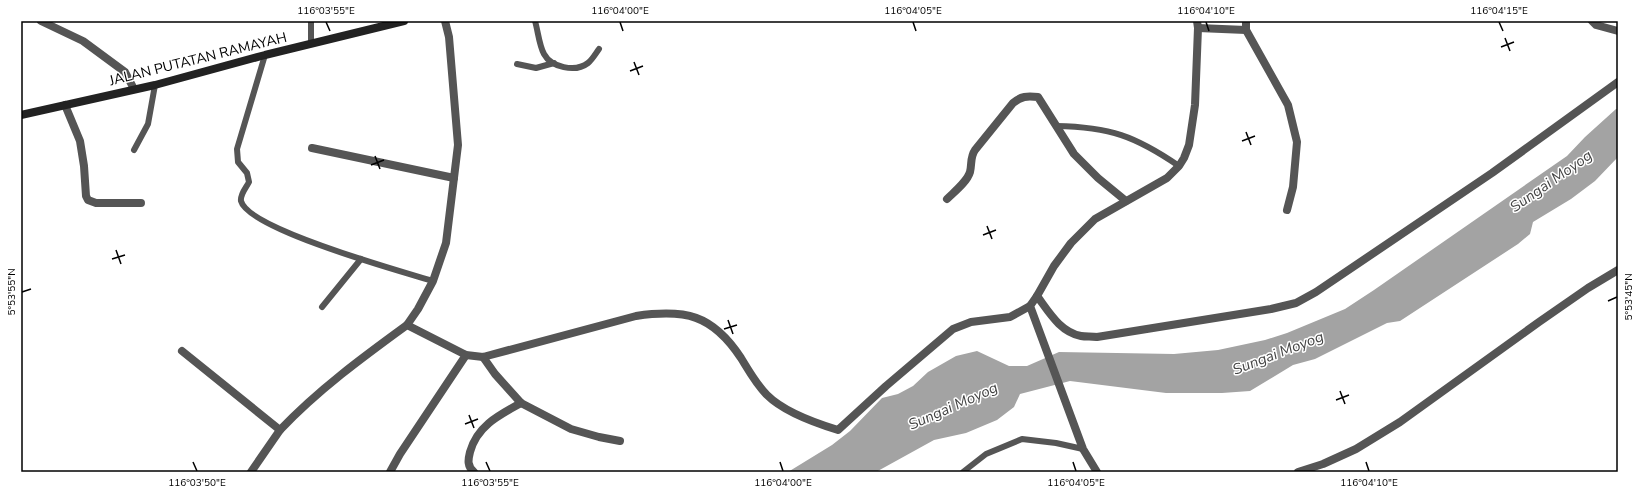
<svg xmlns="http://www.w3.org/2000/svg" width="1639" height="493" font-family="'Nunito Sans',sans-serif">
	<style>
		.water { fill: #a3a3a3 }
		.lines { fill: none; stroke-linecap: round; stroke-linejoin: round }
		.lane { stroke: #555; stroke-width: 6 }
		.street { stroke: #555; stroke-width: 8 }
		.secondary { stroke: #222; stroke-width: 8 }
		.ticks { fill: none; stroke: #000; stroke-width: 1.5 }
		.labels { text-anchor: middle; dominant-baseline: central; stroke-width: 3; stroke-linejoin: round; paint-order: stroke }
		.street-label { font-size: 14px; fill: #000; stroke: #fff }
		.water-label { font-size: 15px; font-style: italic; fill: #444; stroke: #fff }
		.neatline { fill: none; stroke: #000; stroke-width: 1.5 }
		.ticks-label { font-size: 10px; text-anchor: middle; fill: #000 }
	</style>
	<rect width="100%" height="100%" fill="#fff"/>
	<polygon class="water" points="1616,109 1618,109 1618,157 1595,181 1571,199 1533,222 1530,234 1518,244 1400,321 1387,323 1315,359 1293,365 1250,391 1222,393 1166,393 1070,381 1020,394 1014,407 997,420 966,433 934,440 876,472 788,472 832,445 850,431 882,398 898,394 913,386 928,372 956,356 977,351 1009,366 1027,366 1059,352 1174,354 1218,350 1265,340 1287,333 1345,309 1374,290 1567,156 1585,137"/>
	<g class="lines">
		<g class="lane">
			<polyline points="311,21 311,43"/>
			<path d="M535 21C538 31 539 45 544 54 551 67 575 73 588 63 592 60 596 53 599 49"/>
			<path d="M265 55 237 149 238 162 247 173 249 182C246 188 240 194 241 201 248 229 403 272 433 281"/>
			<polyline points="517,64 536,68 554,63"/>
			<path d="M1056 126C1110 127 1135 136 1179 166"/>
			<polyline points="134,150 148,124 155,85"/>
			<polyline points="322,307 361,259"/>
			<polyline points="963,472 986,454 1022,439 1056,443 1083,449"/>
		</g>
		<g class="street">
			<polyline points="41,21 83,41 125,72 134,89"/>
			<path d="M445 21 449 37 458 145 446 243 433 281 418 309 407 325 466 355 483 357 636 316C685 309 712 314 741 358 749 371 756 384 767 395 784 412 815 423 838 430L886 386 953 329 971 322 1010 317 1030 306"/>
			<polyline points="1592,21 1596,25 1618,31"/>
			<polyline points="1198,28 1246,30 1246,21"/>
			<polyline points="1246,30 1288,105 1297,142 1293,187 1287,210"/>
			<polyline points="65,105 80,141 84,166 86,196 88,200 96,203 141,203"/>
			<polyline points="312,148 454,178"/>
			<path d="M947 199C954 192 967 182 970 172 972 164 970 157 975 150L1013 103C1021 96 1027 96 1038 97L1074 154 1098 178 1126 201"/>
			<path d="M1037 296C1049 312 1060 332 1081 336 1086 337 1092 336 1097 337L1271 309 1296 303 1316 292 1492 173 1618 82"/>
			<path d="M182 351 280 430C318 390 363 357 407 325"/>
			<polyline points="483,357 495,374 521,403 571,429 599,437 620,441"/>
			<polyline points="251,472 280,430"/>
			<polyline points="390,472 400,454 466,355"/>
			<path d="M474 472C467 466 468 460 470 452 477 426 499 415 521 403"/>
			<polyline points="1097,472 1083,449 1030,306 1037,296 1054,266 1071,243 1095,219 1167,178 1179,166 1184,158 1189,145 1195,105 1198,28 1197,21"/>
			<polyline points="1298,472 1323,464 1356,449 1400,422 1539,322 1588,288 1618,270"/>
		</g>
		<polyline class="secondary" points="21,115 155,85 265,55 404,21"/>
	</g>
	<path class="ticks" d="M326 22 330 31M620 22 623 31M913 22 916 31M1206 22 1209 31M1499 22 1503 31M1505 38 1510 51M1501 47 1514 42M634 62 639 75M630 71 643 66M1246 132 1251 145M1242 141 1255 136M375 156 380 169M371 165 384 160M987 226 992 239M983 235 996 230M116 250 121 264M112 259 125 255M22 292 31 289M1608 301 1617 297M728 320 733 334M724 329 737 325M1340 391 1345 404M1336 400 1349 395M469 415 474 428M465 424 478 419M193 462 197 471M486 462 490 471M780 462 783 471M1073 462 1076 471M1366 462 1369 471"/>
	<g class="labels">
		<g class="street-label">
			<text transform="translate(198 59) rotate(-14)">JALAN PUTATAN RAMAYAH</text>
		</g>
		<g class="water-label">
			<text transform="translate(1551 181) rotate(-35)">Sungai Moyog</text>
			<text transform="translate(1278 353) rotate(-21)">Sungai Moyog</text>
			<text transform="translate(953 406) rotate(-24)">Sungai Moyog</text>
		</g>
	</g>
	<rect width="1639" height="493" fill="none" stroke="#ffffff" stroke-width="44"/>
	<rect x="22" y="22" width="1595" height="449" class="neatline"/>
	<g class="ticks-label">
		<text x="326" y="14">116°03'55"E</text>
		<text x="620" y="14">116°04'00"E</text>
		<text x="913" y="14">116°04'05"E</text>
		<text x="1206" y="14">116°04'10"E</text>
		<text x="1499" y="14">116°04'15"E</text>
		<text transform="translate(11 292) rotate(-90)" y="4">5°53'55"N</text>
		<text transform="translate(1628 297) rotate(-90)" y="4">5°53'45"N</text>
		<text x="197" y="486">116°03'50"E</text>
		<text x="490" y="486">116°03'55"E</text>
		<text x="783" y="486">116°04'00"E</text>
		<text x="1076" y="486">116°04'05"E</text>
		<text x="1369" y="486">116°04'10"E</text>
	</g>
</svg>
